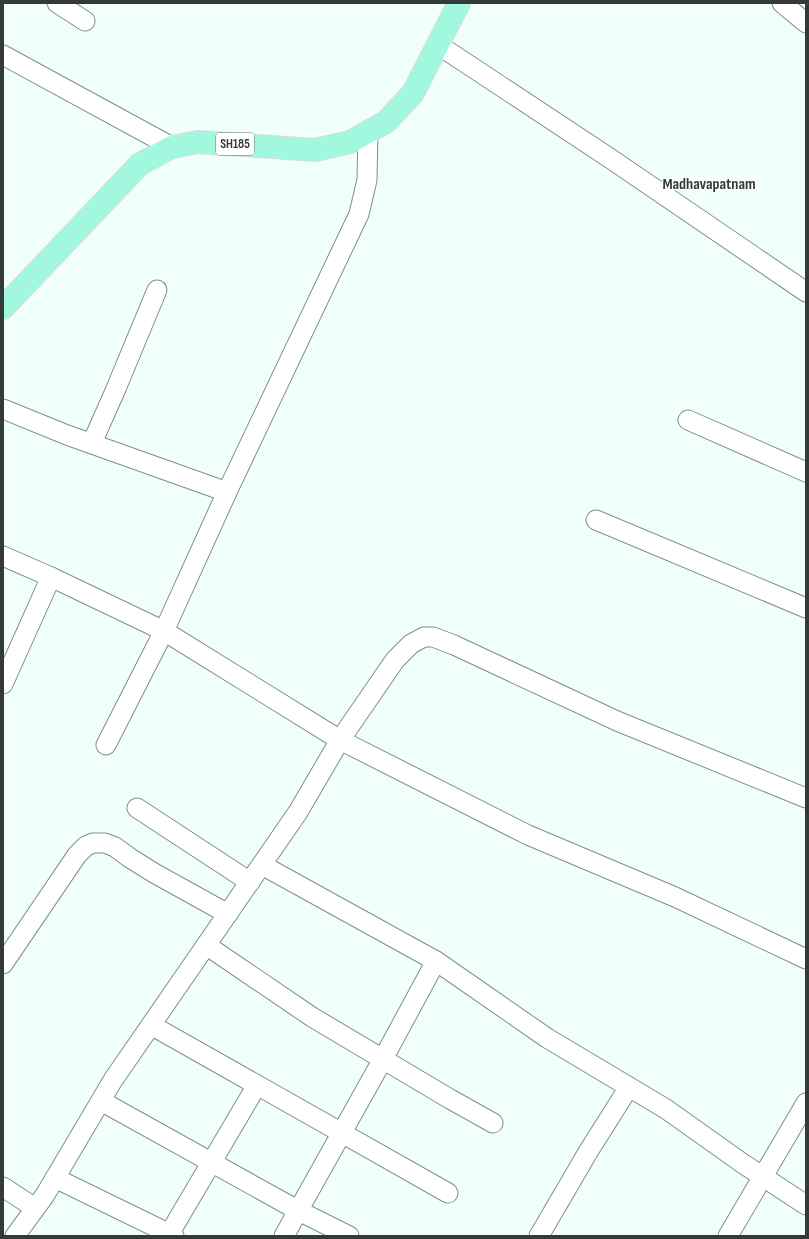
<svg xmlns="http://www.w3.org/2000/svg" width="809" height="1239" font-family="'Sofia Sans Condensed',sans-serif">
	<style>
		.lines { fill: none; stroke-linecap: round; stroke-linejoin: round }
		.minor-casing { stroke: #7f8f89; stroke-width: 21 }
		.primary-casing { stroke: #dadcdb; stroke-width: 24 }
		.minor { stroke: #fff; stroke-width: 19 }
		.primary { stroke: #a1f8df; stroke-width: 22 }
		.labels { text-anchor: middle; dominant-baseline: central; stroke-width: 3; stroke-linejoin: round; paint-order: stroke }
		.shield { fill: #fff; stroke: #707573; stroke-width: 1 }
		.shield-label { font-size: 13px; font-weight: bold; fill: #333a37 }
		.quarter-label { font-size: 16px; font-weight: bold; fill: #333a37; stroke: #fff }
	</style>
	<rect width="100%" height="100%" fill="#f1fff9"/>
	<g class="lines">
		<defs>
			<g id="minor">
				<polyline points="57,3 85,21"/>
				<polyline points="782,3 806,23"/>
				<polyline points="437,44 611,159 806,292"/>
				<polyline points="3,55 172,147"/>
				<polyline points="3,409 67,435 227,492"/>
				<polyline points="688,420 806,472"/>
				<polyline points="92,443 115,391 157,290"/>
				<polyline points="596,520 806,608"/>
				<polyline points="3,556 51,577 164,631 340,740 528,835 675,897 806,959"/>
				<polyline points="3,684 51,577"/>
				<polyline points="106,745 164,631 227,492 359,214 367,180 368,132"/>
				<polyline points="137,808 250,882"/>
				<polyline points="262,865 436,961 547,1038 666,1109 742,1163 806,1205"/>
				<polyline points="206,945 312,1017 450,1099 493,1123"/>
				<polyline points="3,964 77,855 86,846 93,843 105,843 115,847 130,858 154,873 228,914"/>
				<polyline points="151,1025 448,1193"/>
				<polyline points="101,1101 299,1211 349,1236"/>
				<polyline points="55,1178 174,1236"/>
				<polyline points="3,1187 35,1208"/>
				<polyline points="15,1236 45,1195 113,1080 298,812 340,740 395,660 411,644 424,637 433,637 454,645 617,721 806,798"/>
				<polyline points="168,1236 257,1085"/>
				<polyline points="284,1236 383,1059 436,961"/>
				<polyline points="539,1236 588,1152 629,1087"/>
				<polyline points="728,1236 806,1103"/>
			</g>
			<polyline id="primary" points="3,308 140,164 172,147 198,142 315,150 350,142 386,122 413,93 459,3"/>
		</defs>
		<use href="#minor" class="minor-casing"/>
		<use href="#primary" class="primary-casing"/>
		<use href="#minor" class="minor"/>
		<use href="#primary" class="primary"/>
	</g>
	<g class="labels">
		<rect class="shield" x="216" y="133" width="38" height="22" rx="3"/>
		<g class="shield-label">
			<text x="235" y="144">SH185</text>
		</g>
		<g class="quarter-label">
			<text x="709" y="184">Madhavapatnam</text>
		</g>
	</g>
	<rect width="809" height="1239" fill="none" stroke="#333a37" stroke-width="8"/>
</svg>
